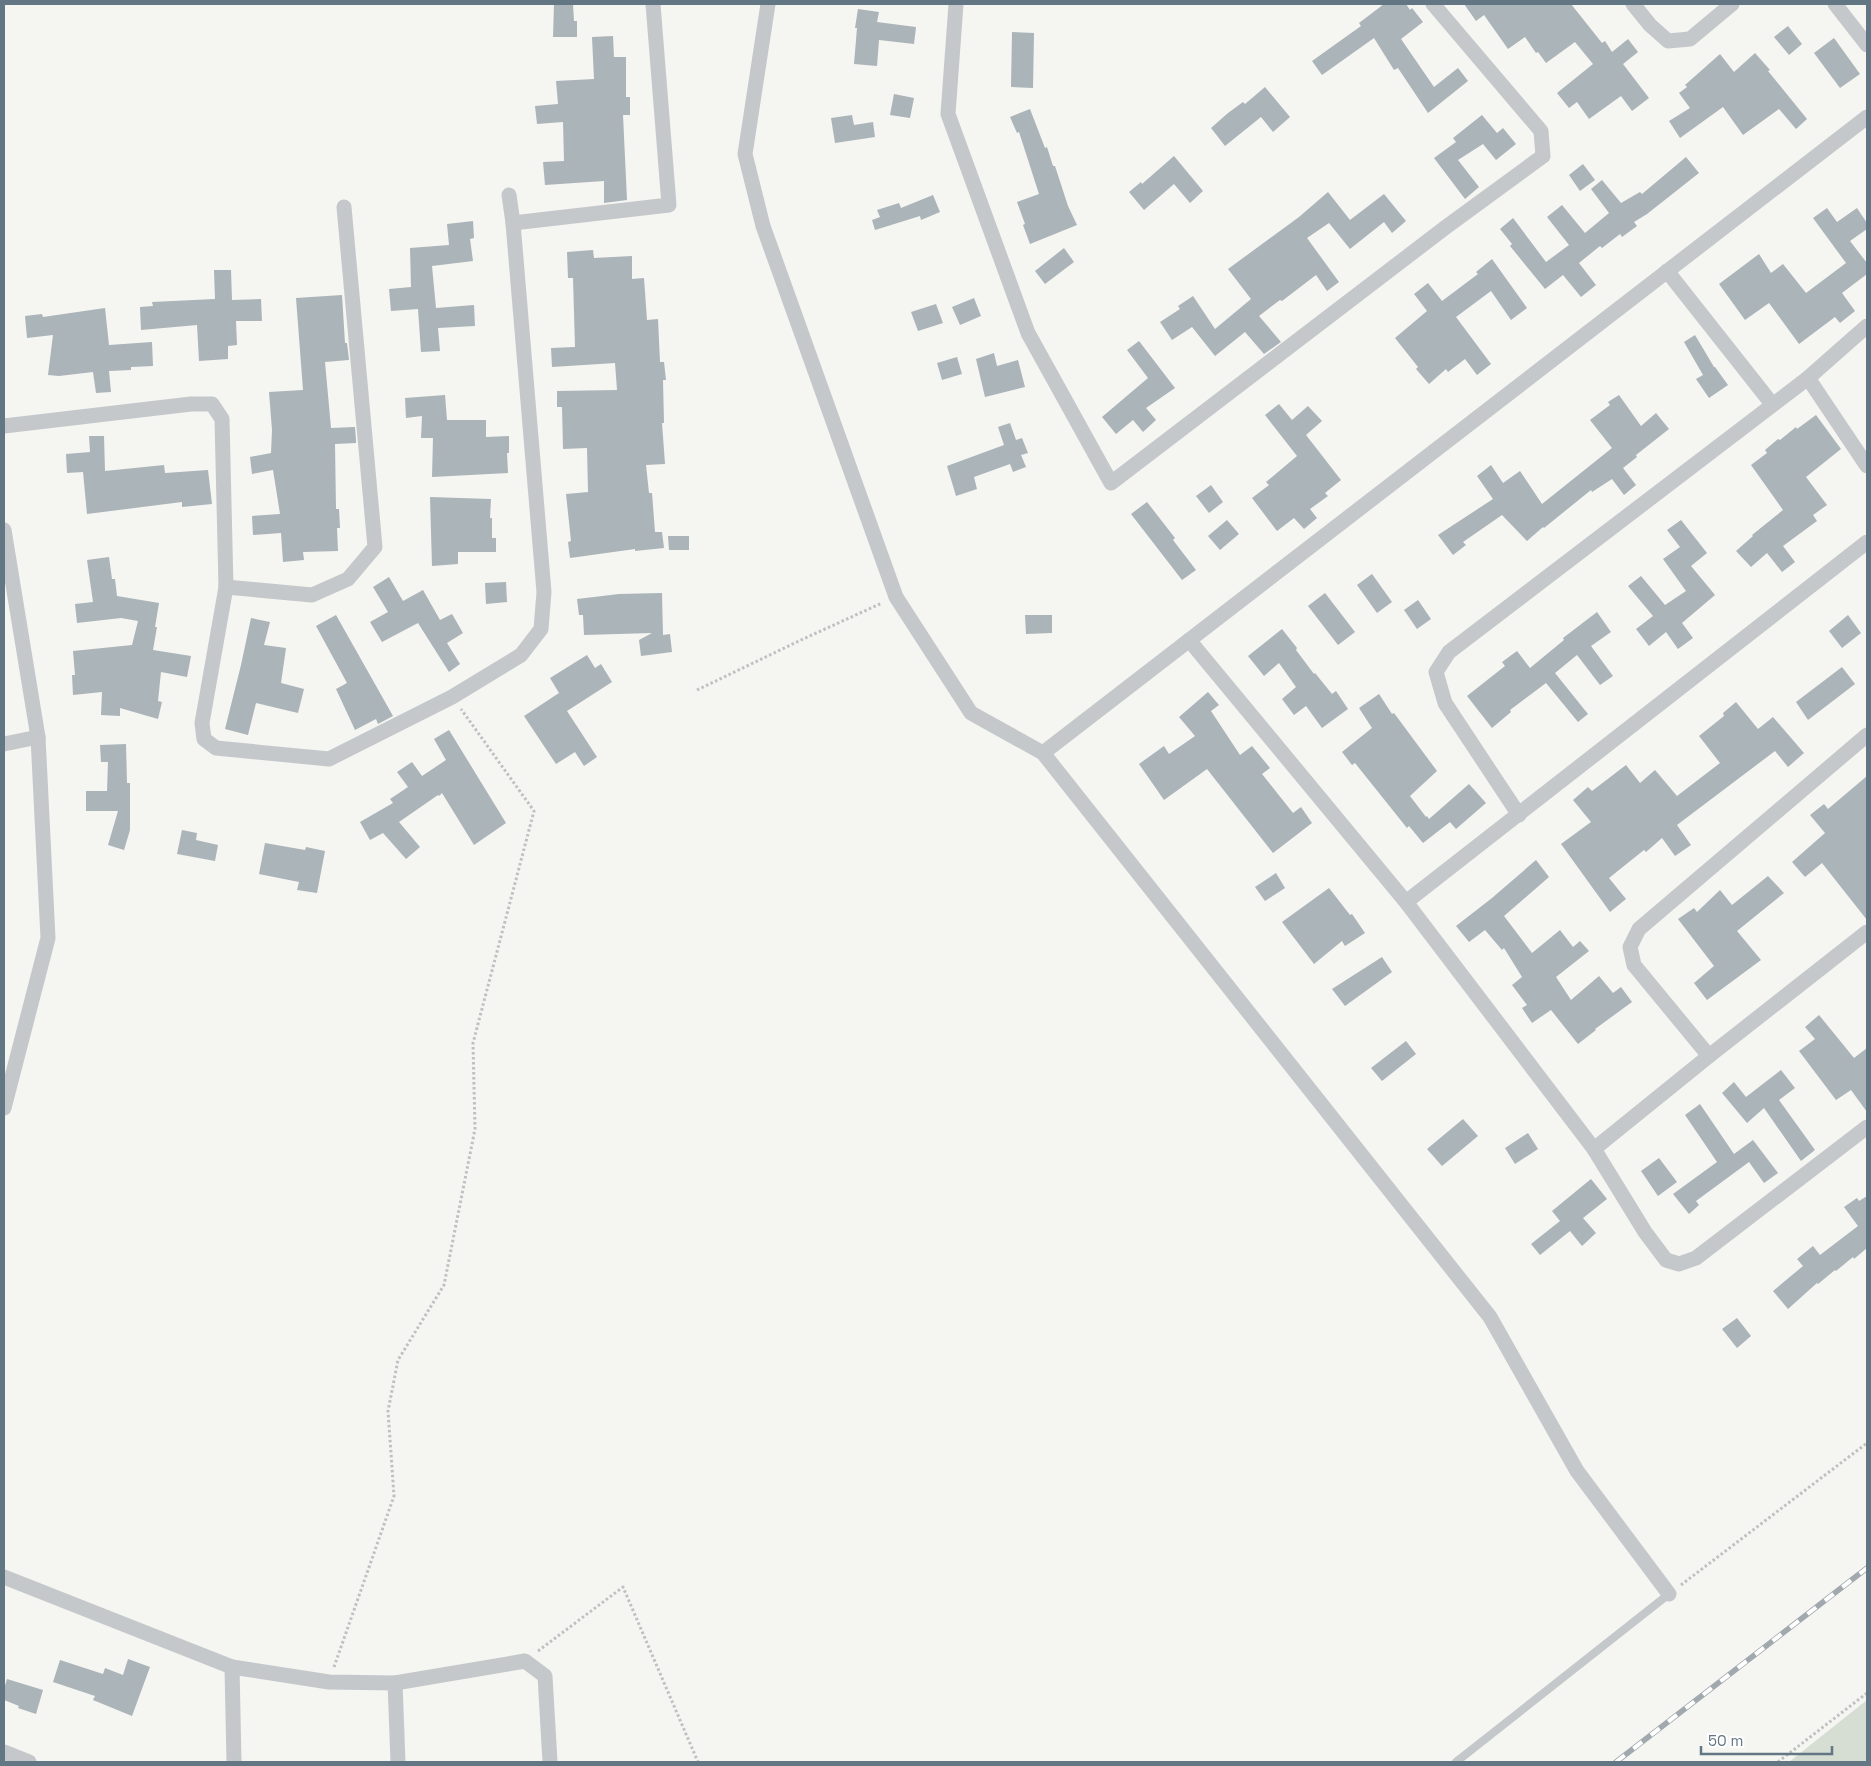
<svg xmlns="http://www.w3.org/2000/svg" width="1871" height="1766" font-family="'Space Grotesk',sans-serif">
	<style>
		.green { fill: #d6ddd2 }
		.building { fill: #abb4b9 }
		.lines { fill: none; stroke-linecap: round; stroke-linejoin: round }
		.path { stroke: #bec0c2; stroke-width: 3; stroke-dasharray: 2.5 2.5; stroke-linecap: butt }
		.lane { stroke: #c4c8cb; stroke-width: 8 }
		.street { stroke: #c4c8cb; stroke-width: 15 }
		.rail-casing { stroke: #a2a9ae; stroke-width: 5.5 }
		.rail { stroke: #fff; stroke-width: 4; stroke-dasharray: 11; stroke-linecap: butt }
	</style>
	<rect width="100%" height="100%" fill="#f5f5f1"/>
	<polygon class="green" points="1867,1700 1867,1762 1789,1762"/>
	<g class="building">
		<polygon points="554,4 573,4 574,21 577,21 577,37 553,37"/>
		<polygon points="1384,4 1406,4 1410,10 1412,8 1423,22 1401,39 1434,87 1458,68 1468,81 1428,113 1398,68 1394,70 1374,38 1322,75 1312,61 1361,26 1359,23"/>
		<polygon points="1464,4 1571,4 1602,43 1605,41 1612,52 1628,39 1638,52 1623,64 1649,98 1632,111 1621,96 1589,119 1577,102 1569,108 1557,93 1593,64 1575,42 1546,63 1538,52 1536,53 1525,37 1508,49 1484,15 1476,21"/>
		<polygon points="858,9 879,12 877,22 916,27 914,44 879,40 877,66 854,64 857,28 855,28"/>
		<polygon points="1788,26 1802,44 1789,55 1774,37"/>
		<polygon points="1012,32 1034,33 1033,88 1011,87"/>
		<polygon points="613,36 614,57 626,57 626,97 630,97 630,115 623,115 627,200 604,203 604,181 545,185 543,162 564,161 563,122 537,124 535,106 558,104 556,81 594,79 592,37"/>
		<polygon points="1834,38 1860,74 1840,88 1814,53"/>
		<polygon points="1755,53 1770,70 1768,71 1807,119 1796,129 1779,109 1743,135 1723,107 1680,138 1669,121 1690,108 1679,93 1687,87 1685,85 1720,54 1734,72"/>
		<polygon points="1265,87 1290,117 1273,132 1261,117 1225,146 1211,128 1228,113 1243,102 1245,104"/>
		<polygon points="894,94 914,98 910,118 890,115"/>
		<polygon points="1030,109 1045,148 1047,147 1053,166 1055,166 1068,206 1077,225 1030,244 1023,225 1025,224 1017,202 1039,194 1019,132 1017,133 1010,117"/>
		<polygon points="852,115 854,125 873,122 875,137 835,143 831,118"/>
		<polygon points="1482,115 1497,133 1503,128 1516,144 1496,160 1483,144 1458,160 1479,187 1465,199 1434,158 1456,142 1453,138"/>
		<polygon points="1174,156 1203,191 1190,203 1174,184 1144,210 1129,192 1141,182 1142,184"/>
		<polygon points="1686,157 1699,173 1647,214 1634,222 1637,226 1622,237 1620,234 1602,248 1600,246 1579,263 1596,285 1581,297 1563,275 1545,289 1510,246 1512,244 1500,229 1513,218 1546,262 1569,245 1547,217 1562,205 1585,233 1609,213 1591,189 1602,180 1621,203 1640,192 1642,194"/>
		<polygon points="1583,164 1595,180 1580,191 1569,175"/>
		<polygon points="1328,192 1350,220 1384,194 1406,221 1392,233 1384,222 1350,249 1329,223 1307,238 1339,282 1327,291 1316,275 1282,301 1280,300 1259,316 1281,342 1264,354 1245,332 1215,356 1192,327 1172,340 1160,322 1180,309 1178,306 1193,296 1215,329 1251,299 1228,269 1299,217"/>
		<polygon points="933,195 940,212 921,220 920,216 875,230 872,220 880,217 877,210 899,203 901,208"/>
		<polygon points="1827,208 1837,222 1857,208 1867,223 1867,229 1850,241 1867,263 1867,274 1842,293 1855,311 1840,323 1835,317 1799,344 1769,303 1745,320 1719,284 1759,254 1771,273 1783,264 1806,293 1846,263 1813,218"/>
		<polygon points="473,221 474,238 470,239 473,261 432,266 436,308 474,305 475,326 438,328 440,351 421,352 418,309 391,311 389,289 411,287 410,248 449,245 447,224"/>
		<polygon points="1064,248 1074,262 1045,284 1035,271"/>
		<polygon points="593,250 594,258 632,256 632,279 644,278 647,320 658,319 660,362 664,362 666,380 663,380 664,423 662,423 665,464 646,465 649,493 652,493 655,532 662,532 664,548 635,551 635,549 570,558 568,542 571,541 566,494 588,492 587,448 563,449 562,407 557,407 557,391 617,390 615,363 552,367 551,348 575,347 573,278 568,278 567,252"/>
		<polygon points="1492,259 1527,308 1511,320 1491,291 1456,317 1491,364 1477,375 1465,359 1448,372 1446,369 1429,384 1416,369 1418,367 1395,338 1427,311 1414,294 1428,283 1442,301 1478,274 1476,272"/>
		<polygon points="214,270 231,270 232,300 261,299 262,321 236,321 237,345 228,346 228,359 199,361 197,325 141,330 140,307 153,306 152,302 215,299"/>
		<polygon points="342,295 345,343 347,343 349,360 325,362 331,428 355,427 356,440 356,443 335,444 336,509 339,509 340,528 337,528 338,551 303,552 304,560 283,562 281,533 253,535 252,516 280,514 273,470 252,474 250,457 271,453 272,430 269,392 303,390 296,298"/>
		<polygon points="974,298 981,316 960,325 952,307"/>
		<polygon points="936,304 943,323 918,331 911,312"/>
		<polygon points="105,308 109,345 152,342 153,366 131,367 131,370 109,371 111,392 96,393 93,372 59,376 48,375 53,335 27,338 25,316 42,314 43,317"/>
		<polygon points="1695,335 1714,367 1715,367 1728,385 1709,398 1696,379 1703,375 1684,342"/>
		<polygon points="1139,341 1175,388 1146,408 1156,420 1143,432 1133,420 1116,434 1102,417 1148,378 1127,350"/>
		<polygon points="994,353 997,366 1018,360 1025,387 985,397 976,359"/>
		<polygon points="957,357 962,374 942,380 937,363"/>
		<polygon points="445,395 447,420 486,420 486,437 509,436 509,453 507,453 508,473 432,477 433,438 421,438 422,416 406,418 405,398"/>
		<polygon points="1619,395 1641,426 1656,413 1669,429 1636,455 1637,457 1623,468 1636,485 1624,495 1612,479 1592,492 1591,490 1544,528 1543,527 1527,541 1502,515 1463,542 1466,545 1453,555 1438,535 1493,499 1477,476 1491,465 1503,483 1520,471 1542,504 1612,448 1590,420 1610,405 1608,402"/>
		<polygon points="1279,404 1292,420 1308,406 1322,421 1306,435 1341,480 1325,493 1328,496 1310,509 1317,518 1304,529 1294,518 1277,531 1252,498 1269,485 1266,482 1297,456 1265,415"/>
		<polygon points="1816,415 1841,449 1806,477 1827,505 1813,515 1817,521 1783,546 1795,562 1782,572 1767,553 1751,567 1736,551 1753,536 1752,535 1783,510 1751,465 1767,453 1765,450 1778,439 1780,440 1796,427 1797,429"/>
		<polygon points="1010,423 1016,440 1022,438 1028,453 1021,455 1026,467 1013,472 1010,464 974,477 977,489 956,496 947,466 1004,445 998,427"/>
		<polygon points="89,436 104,436 105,471 164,465 165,473 208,470 212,504 182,507 182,502 87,514 83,472 67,473 66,454 90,452"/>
		<polygon points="1211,485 1223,502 1209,513 1196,496"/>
		<polygon points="430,497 491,499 490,518 492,518 492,538 496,538 496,552 458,552 458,564 432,566"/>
		<polygon points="1147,502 1175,538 1173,540 1196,570 1182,580 1131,514"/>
		<polygon points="1227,520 1239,534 1220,550 1208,536"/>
		<polygon points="1681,520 1707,553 1691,566 1715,595 1682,623 1693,638 1678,649 1666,632 1649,646 1636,629 1653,616 1628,586 1641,576 1665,605 1686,591 1663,559 1680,547 1667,530"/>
		<polygon points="668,536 689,536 689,550 669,550"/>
		<polygon points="109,557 112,579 115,579 117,596 159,603 155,627 157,627 153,650 191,656 187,677 161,672 158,701 162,702 158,719 120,708 120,716 101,715 102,692 73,695 72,675 75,675 73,651 132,645 138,621 121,618 77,623 75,604 93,602 87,560"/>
		<polygon points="1372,574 1392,602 1377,613 1357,585"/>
		<polygon points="389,577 403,601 423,590 440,620 452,614 463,633 447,643 460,664 449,672 418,623 382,642 370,622 388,612 373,587"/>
		<polygon points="506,582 507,602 486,604 485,583"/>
		<polygon points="662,593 663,635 670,634 672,652 641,656 639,640 652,633 584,635 583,615 579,615 577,599 619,594"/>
		<polygon points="1325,593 1355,632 1338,645 1308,606"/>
		<polygon points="1418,600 1431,619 1417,629 1404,610"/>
		<polygon points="1597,612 1611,632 1591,646 1613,676 1600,685 1577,655 1555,673 1588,714 1578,722 1546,683 1510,710 1511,712 1492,728 1467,696 1505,666 1502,662 1517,651 1530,668 1564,640 1563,638"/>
		<polygon points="336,615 393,716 378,724 376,719 355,730 336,689 347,683 316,626"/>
		<polygon points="1025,615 1052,615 1052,633 1026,634"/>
		<polygon points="1848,615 1861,633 1842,648 1829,631"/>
		<polygon points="251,618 270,622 264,645 286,648 281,683 304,689 298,713 256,703 248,735 225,729 241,665"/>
		<polygon points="1282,629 1297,648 1296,650 1314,674 1315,673 1332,694 1336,691 1348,709 1322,728 1306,706 1294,715 1282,699 1296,687 1279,663 1264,676 1248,656"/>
		<polygon points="587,655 595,668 601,664 612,682 567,711 597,757 584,766 575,752 556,764 524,716 559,693 550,678"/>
		<polygon points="1842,667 1855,684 1808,720 1796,702"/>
		<polygon points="1208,692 1219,705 1211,711 1240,755 1252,746 1270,768 1262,774 1293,813 1301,807 1312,823 1273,853 1207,769 1164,800 1139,764 1164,746 1169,754 1195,736 1179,717"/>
		<polygon points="1379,694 1392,714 1394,713 1437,771 1410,796 1426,817 1427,816 1429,819 1469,784 1486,803 1456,829 1450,822 1423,843 1409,826 1407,828 1355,763 1352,765 1342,752 1372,728 1359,708"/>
		<polygon points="1736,702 1758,729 1773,717 1804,753 1788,767 1775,751 1677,825 1691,845 1675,856 1662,838 1646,852 1644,850 1609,878 1626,899 1610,912 1561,844 1591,822 1573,800 1588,787 1592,791 1626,765 1640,783 1655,770 1677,796 1720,763 1699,736 1724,716 1723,713"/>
		<polygon points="449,730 506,823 474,845 442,793 439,796 438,795 399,822 420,847 406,859 383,833 370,840 360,822 393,803 390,799 408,787 397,772 412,762 422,776 446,760 434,739"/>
		<polygon points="126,744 127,783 130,783 130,830 124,850 108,845 118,811 86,811 86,791 107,791 108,762 101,762 100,745"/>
		<polygon points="1867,776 1867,920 1822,863 1805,877 1792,862 1825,833 1810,815 1824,804 1828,809"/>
		<polygon points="182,830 197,833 196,840 218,845 215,861 177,854"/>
		<polygon points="265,843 305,850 306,847 325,851 317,893 297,890 299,882 259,874"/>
		<polygon points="1536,860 1549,877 1504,916 1532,953 1560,930 1573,947 1580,941 1589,951 1556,977 1571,1000 1599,976 1613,993 1621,987 1632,1002 1595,1029 1596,1030 1578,1044 1551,1010 1532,1023 1522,1008 1527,1005 1512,985 1522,977 1504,948 1502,950 1485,930 1469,942 1456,926 1492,898"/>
		<polygon points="1276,873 1285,888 1265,901 1255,887"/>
		<polygon points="1768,876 1784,893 1737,931 1761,960 1707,1000 1694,983 1714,966 1678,919 1694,908 1697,912 1720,890 1732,905"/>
		<polygon points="1329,888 1350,915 1352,914 1365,933 1345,946 1342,941 1314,964 1282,922"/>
		<polygon points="1382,957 1392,972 1345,1006 1332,989"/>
		<polygon points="1819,1015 1854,1058 1867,1048 1867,1112 1851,1090 1836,1100 1799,1051 1815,1039 1805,1027"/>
		<polygon points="1406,1041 1416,1054 1382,1081 1371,1068"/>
		<polygon points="1781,1070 1795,1088 1779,1100 1815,1150 1801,1161 1764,1108 1747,1123 1722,1093 1734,1082 1746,1097"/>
		<polygon points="1700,1104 1734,1154 1753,1140 1778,1173 1764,1183 1749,1162 1696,1201 1699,1205 1689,1214 1673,1194 1717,1162 1685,1115"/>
		<polygon points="1463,1119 1478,1136 1442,1166 1427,1149"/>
		<polygon points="1528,1133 1538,1149 1515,1164 1505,1148"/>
		<polygon points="1659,1158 1677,1182 1658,1196 1641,1171"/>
		<polygon points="1591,1179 1607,1199 1583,1218 1596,1233 1582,1246 1570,1231 1540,1255 1531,1244 1560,1221 1552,1211"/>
		<polygon points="1867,1196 1867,1248 1854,1259 1853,1257 1836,1271 1835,1270 1818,1284 1817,1283 1788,1309 1773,1291 1803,1266 1797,1259 1813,1246 1820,1255 1858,1226 1844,1207 1857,1198 1859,1201"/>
		<polygon points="1737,1318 1751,1336 1737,1348 1722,1329"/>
		<polygon points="128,1659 150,1667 132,1716 93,1700 95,1696 53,1682 60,1660 103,1674 105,1668 123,1675"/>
		<polygon points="7,1679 43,1690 36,1714 18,1708 19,1706 4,1700 4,1689"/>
	</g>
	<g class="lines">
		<g class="path">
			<polyline points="697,690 801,640 882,603"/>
			<polyline points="1681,1585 1867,1443"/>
			<polyline points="538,1651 623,1587 698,1762"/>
			<polyline points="334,1667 394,1496 388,1411 398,1360 444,1285 475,1129 473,1043 534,811 461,709"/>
			<polyline points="1778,1762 1867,1693"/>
		</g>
		<polyline class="lane" points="1456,1762 1669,1594"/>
		<g class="street">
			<polyline points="768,4 745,154 763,226 896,597 971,713 1043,753 1490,1317 1577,1471 1669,1594"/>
			<polyline points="956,4 948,114 1028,333 1111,483 1446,227 1543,156 1541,131 1433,4"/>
			<polyline points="1633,4 1650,25 1668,41 1690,39 1732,4"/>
			<polyline points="1835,4 1867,45"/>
			<polyline points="513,223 669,205 653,4"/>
			<polyline points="1667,271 1772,404"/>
			<polyline points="1808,378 1867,326"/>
			<polyline points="4,426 191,404 212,404 222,419 226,587 202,723 204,739 216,748 329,759 452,697 521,655 541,629 544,592 513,223 509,195"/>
			<polyline points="4,530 38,737 48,938 4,1108"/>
			<polyline points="226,587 312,595 348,579 375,547 344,207"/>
			<polyline points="1189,640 1406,902 1594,1149 1645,1232 1666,1260 1679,1264 1696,1258 1867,1127"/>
			<polyline points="4,744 38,737"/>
			<polyline points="1043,753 1867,117"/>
			<polyline points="1519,815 1445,703 1436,672 1449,652 1808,378 1867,466"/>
			<polyline points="1406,902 1867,542"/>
			<polyline points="1709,1056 1634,965 1630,947 1639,929 1867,735"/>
			<polyline points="1594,1149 1709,1056 1867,932"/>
			<polyline points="4,1577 232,1667 234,1762"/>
			<polyline points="232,1667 329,1682 395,1683 398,1762"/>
			<polyline points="395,1683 525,1661 545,1676 550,1762"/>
			<polyline points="4,1752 29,1762"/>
		</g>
		<defs>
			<polyline id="rail" points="1616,1762 1867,1568"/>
		</defs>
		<use href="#rail" class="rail-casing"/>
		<use href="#rail" class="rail"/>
	</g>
	<rect width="1871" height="1766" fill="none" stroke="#627684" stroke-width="10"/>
	<path d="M1701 1746v8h131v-8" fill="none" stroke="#627684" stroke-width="2.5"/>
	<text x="1708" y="1746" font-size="15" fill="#627684" stroke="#ffffff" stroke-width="4" paint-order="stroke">50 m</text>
</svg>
